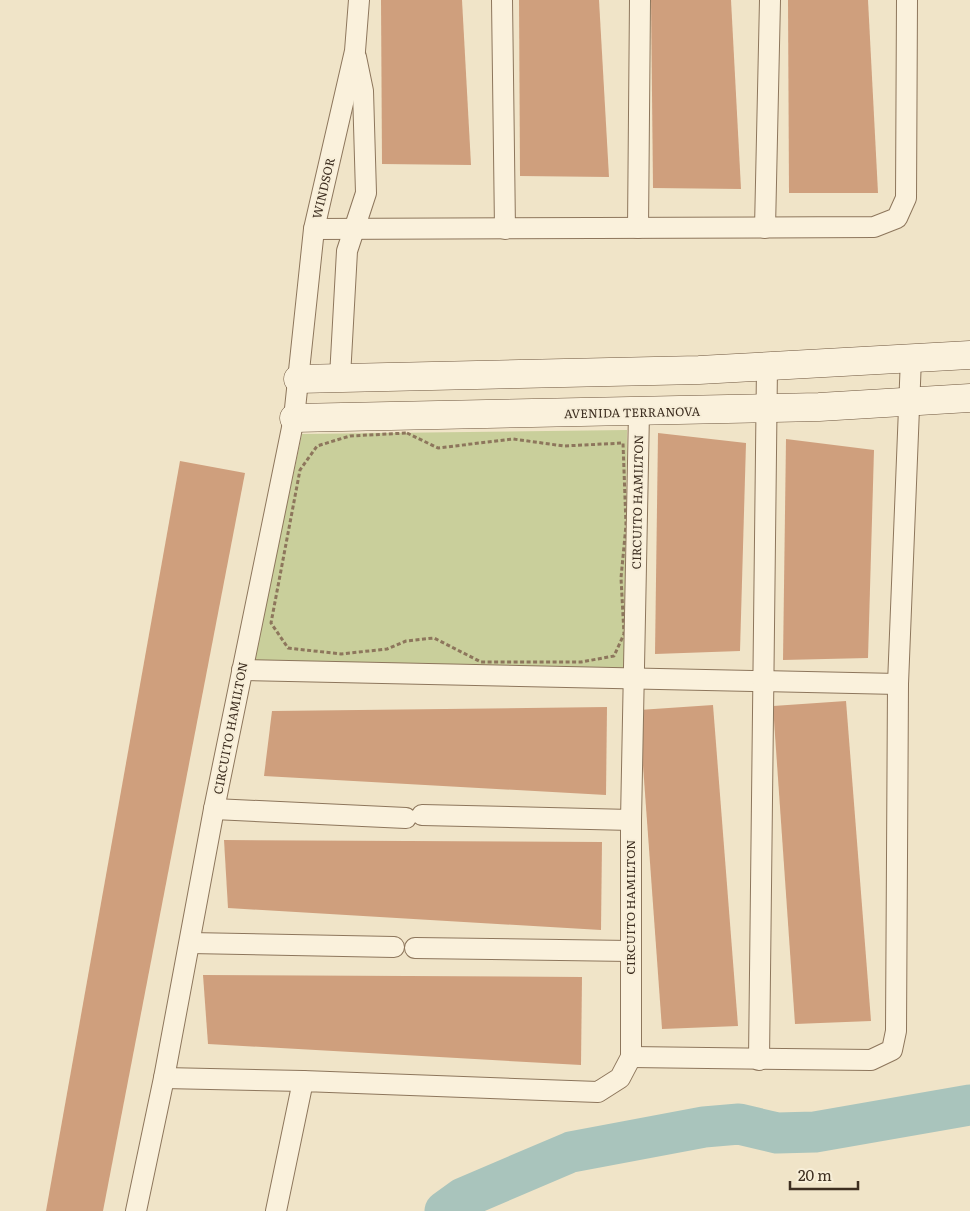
<svg xmlns="http://www.w3.org/2000/svg" width="970" height="1211" font-family="Literata,serif">
	<style>
		.green { fill: #c9cf9b }
		.lines { fill: none; stroke-linecap: round; stroke-linejoin: round }
		.river { stroke: #a9c4bc; stroke-width: 41 }
		.building { fill: #cf9f7d }
		.street-casing { stroke: #8d765c; stroke-width: 22 }
		.secondary-casing { stroke: #6f573f; stroke-width: 29 }
		.path { stroke: #8d765c; stroke-width: 3; stroke-dasharray: 4 2.5; stroke-linecap: butt }
		.street { stroke: #faf1dc; stroke-width: 20 }
		.secondary { stroke: #faf1dc; stroke-width: 28 }
		.labels { text-anchor: middle; dominant-baseline: central; stroke-width: 4; stroke-linejoin: round; paint-order: stroke }
		.street-label { font-size: 12px; fill: #3d2e20; stroke: #f7eed8 }
	</style>
	<rect width="100%" height="100%" fill="#f0e4c8"/>
	<polygon class="green" points="627,430 624,670 253,665 302,434"/>
	<g class="lines">
		<polyline class="river" points="445,1211 463,1198 571,1152 704,1127 739,1124 777,1133 815,1132 970,1105"/>
	</g>
	<g class="building">
		<polygon points="381,0 462,0 471,165 382,164"/>
		<polygon points="519,0 599,0 609,177 520,176"/>
		<polygon points="651,0 731,0 741,189 653,188"/>
		<polygon points="788,0 868,0 878,193 789,193"/>
		<polygon points="658,433 746,443 740,651 655,654"/>
		<polygon points="786,439 874,450 868,658 783,660"/>
		<polygon points="180,461 245,473 103,1211 46,1211"/>
		<polygon points="846,701 871,1021 795,1024 773,706"/>
		<polygon points="713,705 738,1026 662,1029 639,710"/>
		<polygon points="607,707 606,795 264,776 272,711"/>
		<polygon points="224,840 602,842 601,930 228,908"/>
		<polygon points="203,975 582,977 581,1065 208,1044"/>
	</g>
	<g class="lines">
		<defs>
			<g id="street">
				<polyline points="502,0 505,229"/>
				<polyline points="638,228 640,0"/>
				<polyline points="765,228 770,0"/>
				<polyline points="314,229 874,227 897,218 906,198 907,0"/>
				<polyline points="340,377 347,251 366,193 363,91 356,57"/>
				<polyline points="242,670 898,684"/>
				<polyline points="214,809 406,818"/>
				<polyline points="422,815 631,820"/>
				<polyline points="190,943 394,947"/>
				<polyline points="415,948 630,951"/>
				<polyline points="631,1057 871,1060 892,1050 896,1031 898,684 911,358"/>
				<polyline points="759,1060 767,366"/>
				<polyline points="164,1078 303,1081"/>
				<polyline points="136,1211 164,1078 214,809 294,418 314,229 355,51 359,0"/>
				<polyline points="276,1211 303,1081 598,1092 620,1078 631,1057 631,820 639,412"/>
			</g>
			<g id="secondary">
				<polyline points="298,379 699,370 970,355"/>
				<polyline points="294,418 819,407 970,398"/>
			</g>
		</defs>
		<use href="#street" class="street-casing"/>
		<use href="#secondary" class="secondary-casing"/>
		<polygon class="path" points="407,433 438,448 513,439 564,446 623,443 626,525 621,578 624,634 614,656 581,662 481,662 434,638 406,641 387,649 341,654 288,648 271,623 300,470 317,446 350,436"/>
		<use href="#street" class="street"/>
		<use href="#secondary" class="secondary"/>
	</g>
	<g class="labels">
		<g class="street-label">
			<text transform="translate(323 188) rotate(-77)">WINDSOR</text>
			<text transform="translate(632 412) rotate(-1)">AVENIDA TERRANOVA</text>
			<text transform="translate(637 502) rotate(-89)">CIRCUITO HAMILTON</text>
			<text transform="translate(230 728) rotate(-79)">CIRCUITO HAMILTON</text>
			<text transform="translate(630 907) rotate(-90)">CIRCUITO HAMILTON</text>
		</g>
	</g>
	<path d="M790 1181v8h68v-8" fill="none" stroke="#3d2e20" stroke-width="2.5"/>
	<text x="798" y="1181" font-size="15" fill="#3d2e20" stroke="#f7eed8" stroke-width="4" paint-order="stroke">20 m</text>
</svg>
